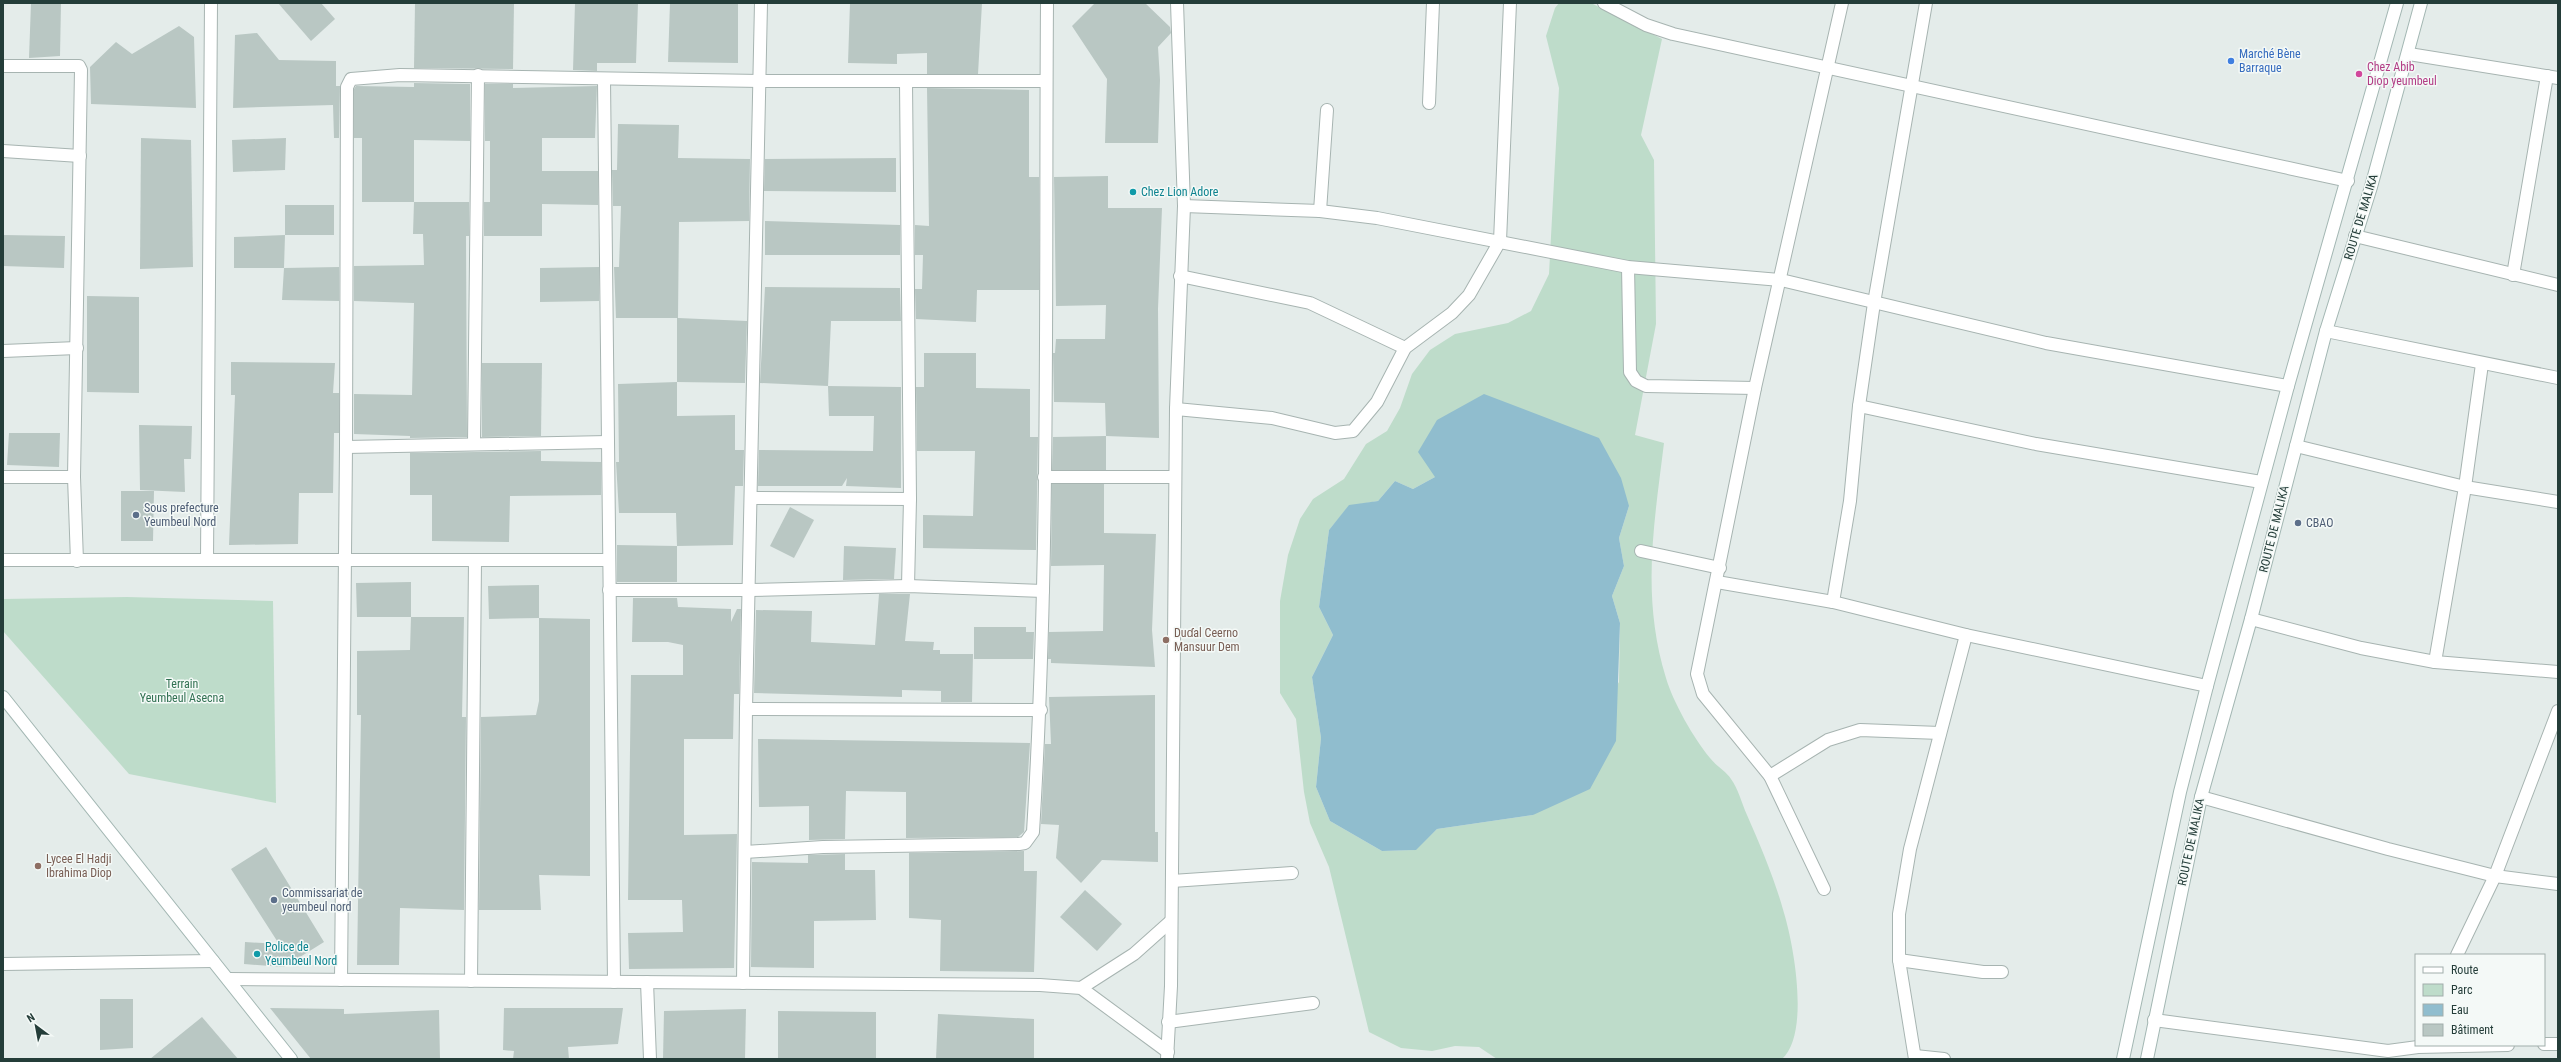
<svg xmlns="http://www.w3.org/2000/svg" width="2561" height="1062" font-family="'Roboto Condensed',sans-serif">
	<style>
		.green { fill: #bedcca; fill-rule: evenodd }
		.water { fill: #90bdce }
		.building { fill: #b9c7c3 }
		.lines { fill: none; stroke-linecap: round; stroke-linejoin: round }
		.street-casing { stroke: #a7b4b1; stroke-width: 14 }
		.secondary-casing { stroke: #a3b7b3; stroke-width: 14 }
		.street { stroke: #fff; stroke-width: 12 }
		.secondary { stroke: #fff; stroke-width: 12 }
		.shop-dot { fill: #3f7fe0; stroke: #f4f9f7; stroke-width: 1.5 }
		.hotel-dot { fill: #d1479c; stroke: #f4f9f7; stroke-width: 1.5 }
		.culture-dot { fill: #0f9aa8; stroke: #f4f9f7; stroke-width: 1.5 }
		.service-dot { fill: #5c6f8a; stroke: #f4f9f7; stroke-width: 1.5 }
		.education-dot { fill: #8d6e63; stroke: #f4f9f7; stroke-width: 1.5 }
		.labels { text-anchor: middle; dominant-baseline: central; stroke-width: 3; stroke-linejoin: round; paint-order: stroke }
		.shop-label { font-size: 12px; fill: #366cbe; stroke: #f4f9f7; text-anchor: start }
		.hotel-label { font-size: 12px; fill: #b23c85; stroke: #f4f9f7; text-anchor: start }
		.culture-label { font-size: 12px; fill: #0d838f; stroke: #f4f9f7; text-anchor: start }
		.street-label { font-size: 12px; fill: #243d39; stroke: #f4f9f7 }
		.service-label { font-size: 12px; fill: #4e5e75; stroke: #f4f9f7; text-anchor: start }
		.education-label { font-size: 12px; fill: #785e54; stroke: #f4f9f7; text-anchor: start }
		.park-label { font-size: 12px; fill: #317152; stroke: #f4f9f7 }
	</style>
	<rect width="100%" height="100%" fill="#e4ecea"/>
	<g class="green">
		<path d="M1559 3H1591L1662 39 1641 135 1654 160 1656 324 1635 435 1664 443C1654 525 1641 596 1666 678 1673 702 1694 739 1710 758 1716 766 1726 771 1731 779 1738 788 1742 804 1747 815 1761 847 1775 880 1784 913 1794 946 1810 1034 1782 1059H1497L1479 1047 1455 1046 1432 1051 1401 1048 1369 1032 1329 867 1310 823 1304 792 1296 719 1280 693V601L1288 555 1300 519 1313 499 1344 479 1366 444 1387 431 1400 408 1412 374 1430 350 1455 334 1508 323 1531 311 1549 274 1559 88 1546 36 1555 8ZM1435 477 1629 506 1619 538 1624 566 1612 596 1620 623 1619 682 1533 815 1437 829 1415 850 1382 851 1330 821 1316 787 1321 738 1312 677 1333 635 1319 607 1329 530 1349 506 1378 501 1395 481 1413 489Z"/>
		<polygon points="127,597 273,601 276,803 129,774 3,631 3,599"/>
	</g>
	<polygon class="water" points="1484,394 1599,438 1621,478 1629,506 1619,538 1624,566 1612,596 1620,623 1616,741 1590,789 1533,815 1437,829 1416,850 1382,851 1330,821 1316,787 1321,738 1312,677 1333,635 1319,607 1329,530 1349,505 1378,501 1395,481 1413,489 1435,477 1418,452 1437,420"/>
	<g class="building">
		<polygon points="31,3 61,3 60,56 29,58"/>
		<polygon points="278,3 321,3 335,19 311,41"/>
		<polygon points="415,3 514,3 513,69 414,68"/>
		<polygon points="575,3 638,3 636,63 597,63 597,71 573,70"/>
		<polygon points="670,3 738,3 738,63 668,62"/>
		<polygon points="850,3 982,3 978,74 927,74 927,53 897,54 897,64 848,63"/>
		<polygon points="1095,3 1145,3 1170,27 1171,33 1158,47 1160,80 1158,143 1105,143 1107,79 1072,26"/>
		<polygon points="179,26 194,37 196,108 91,104 90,67 116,42 132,54"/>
		<polygon points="257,33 279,60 336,61 336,86 340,86 339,138 334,138 333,105 233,108 235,35"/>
		<polygon points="414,83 470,84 470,141 414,140 414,202 362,202 362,138 354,138 354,89 356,86 414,87"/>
		<polygon points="485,84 513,84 513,88 597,86 595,138 542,138 542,171 598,171 598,205 542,204 542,236 484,236 484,202 490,202 490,141 485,141"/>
		<polygon points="927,88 1029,90 1029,177 1039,177 1039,290 977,290 976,322 916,319 915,289 922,289 923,255 915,255 915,225 929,226"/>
		<polygon points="618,124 679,125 678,158 750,159 749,221 679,222 678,318 747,321 745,383 677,382 677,318 616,318 614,267 619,267 621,206 613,206 612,170 617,170"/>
		<polygon points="141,138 191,140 193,267 140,269"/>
		<polygon points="286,138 285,170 233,172 232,140"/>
		<polygon points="896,158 896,192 764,191 765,159"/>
		<polygon points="1108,176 1108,208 1162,208 1158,309 1159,438 1106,436 1105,403 1054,402 1053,353 1055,353 1056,339 1105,339 1106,305 1056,306 1054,177"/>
		<polygon points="414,202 469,202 469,236 466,236 467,437 410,438 410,436 354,434 354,394 412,395 414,303 354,301 354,266 424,265 423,234 413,234"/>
		<rect x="285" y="205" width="49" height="30"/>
		<polygon points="765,221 900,225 900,255 765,255"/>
		<polygon points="3,235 65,236 64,268 3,266"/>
		<polygon points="285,235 284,268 234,268 234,237"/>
		<polygon points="339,267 339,301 282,300 284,268"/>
		<polygon points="599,267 599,301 540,302 540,268"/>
		<polygon points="765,287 900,288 901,321 831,321 828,386 760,383"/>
		<polygon points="87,296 139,297 139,393 87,392"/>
		<polygon points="924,353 976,353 976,388 1030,389 1030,437 1038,437 1036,550 923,548 923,515 973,516 975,451 917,451 916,387 924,387"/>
		<polygon points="231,362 335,363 333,393 339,393 339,433 334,433 333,493 299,493 298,544 229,545 235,395 231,395"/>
		<polygon points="482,363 542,363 541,436 482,437"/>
		<polygon points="677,382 677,416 735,415 735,450 744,450 743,486 735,486 733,545 677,546 676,513 619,513 616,462 619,462 618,384"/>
		<polygon points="828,386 901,387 901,488 846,486 847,478 842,486 758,486 759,450 873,451 874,416 829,416"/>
		<polygon points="139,425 192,426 191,459 184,459 185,492 140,490"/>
		<polygon points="9,433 60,433 59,467 7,465"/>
		<polygon points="1106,436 1106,470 1052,470 1053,437"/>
		<polygon points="541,451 541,461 601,462 601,495 510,496 509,542 432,541 432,495 410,495 410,453"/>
		<polygon points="1052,484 1104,484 1104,533 1156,534 1152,630 1155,667 1051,663 1051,659 1048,659 1049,632 1103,631 1104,565 1051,566"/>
		<polygon points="121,491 154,491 153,541 121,541"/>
		<polygon points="790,507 814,520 794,558 770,546"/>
		<polygon points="617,545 677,546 677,582 617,582"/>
		<polygon points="844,546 896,548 894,579 843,580"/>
		<polygon points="411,582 411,617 357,617 356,583"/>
		<polygon points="539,585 539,618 489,619 488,586"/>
		<polygon points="879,594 910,594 905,641 934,642 933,650 940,650 940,654 973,654 972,702 941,702 941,691 902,690 902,697 754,693 756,610 812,611 811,642 875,645"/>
		<polygon points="633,598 677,598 678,607 731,609 731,622 737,609 741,609 739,694 734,694 733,739 684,739 684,835 737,834 734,968 629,969 628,933 683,932 682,900 628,900 631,675 683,675 683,645 668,642 632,642"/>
		<polygon points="411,617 464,617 462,717 466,717 464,910 400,908 399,965 357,965 361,715 357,715 357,651 410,650"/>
		<polygon points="539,618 590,619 590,876 539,875 541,910 479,910 481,717 536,715 539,701"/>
		<polygon points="974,627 1026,627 1026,632 1034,632 1033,659 974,659"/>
		<polygon points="1155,695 1155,832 1158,832 1158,862 1102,860 1081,883 1056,858 1059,825 1041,824 1045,744 1051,744 1049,697"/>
		<polygon points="758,739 1030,743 1024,832 1018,837 906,838 906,792 846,791 845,839 809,840 809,806 759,807"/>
		<polygon points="266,847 324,942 284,967 244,964 245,942 279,944 231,869"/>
		<polygon points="1024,851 1024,871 1037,871 1034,972 940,971 941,920 909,918 909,853"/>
		<polygon points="845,854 845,870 875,870 876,920 814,921 814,968 751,967 752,862 808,863 808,855"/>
		<polygon points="1085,890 1122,924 1097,951 1060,917"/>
		<polygon points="100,999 133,999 133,1048 100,1050"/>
		<polygon points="270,1008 344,1009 344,1014 439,1010 440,1059 311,1059"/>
		<polygon points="504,1008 623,1008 618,1044 568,1047 569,1059 513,1059 514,1051 503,1050"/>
		<polygon points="746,1009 745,1059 663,1059 664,1011"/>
		<polygon points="778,1011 876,1012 876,1059 778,1059"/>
		<polygon points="938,1014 1034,1019 1034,1059 936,1059"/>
		<polygon points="202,1017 238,1059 150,1059"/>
	</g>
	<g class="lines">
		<defs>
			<g id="street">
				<polyline points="1604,3 1646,25 1673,34 2348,181"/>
				<polyline points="2409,54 2558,78"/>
				<polyline points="3,66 79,66 81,70 74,477 77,561"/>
				<polyline points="604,80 614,982"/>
				<polyline points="906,82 910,499 908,586"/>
				<polyline points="1429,103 1433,3"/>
				<polyline points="3,151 80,156"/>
				<polyline points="1184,206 1320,211 1377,218 1628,267 1781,280 2046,343 2288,386"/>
				<polyline points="1320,211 1327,110"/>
				<polyline points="2355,236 2558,285"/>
				<polyline points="1628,267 1630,372 1636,381 1646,386 1755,388"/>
				<polyline points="2513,275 2547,76"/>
				<polyline points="1180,276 1310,303 1405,348"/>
				<polyline points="2326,331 2558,378"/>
				<polyline points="3,351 77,348"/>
				<polyline points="1859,406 2036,444 2261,482"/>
				<polyline points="1176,409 1272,418 1335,433 1353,431 1377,402 1405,348 1452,313 1469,295 1500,241 1510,3"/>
				<polyline points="474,444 478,75"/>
				<polyline points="2296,446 2465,487 2558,502"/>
				<polyline points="346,447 608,442"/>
				<polyline points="3,477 74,477"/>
				<polyline points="1044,477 1175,477"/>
				<polyline points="752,498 910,499"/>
				<polyline points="1641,551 1720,568"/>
				<polyline points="3,560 609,560"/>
				<polyline points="207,560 211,3"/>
				<polyline points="1717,582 1833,602 1966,635 2207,686"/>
				<polyline points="609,590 750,590 908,586 1043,591"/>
				<polyline points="1833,602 1850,501 1859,406 1874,303 1926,3"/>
				<polyline points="2251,619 2361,648 2435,662 2558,672"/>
				<polyline points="2435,662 2465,487 2482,364"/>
				<polyline points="746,709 1041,710"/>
				<polyline points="1770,776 1828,740 1860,730 1940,733"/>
				<polyline points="2201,797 2388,849 2495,876 2558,884"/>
				<path d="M745 852 823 847 1019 844 1025 843 1033 832C1050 556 1045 279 1047 3"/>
				<polyline points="1172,881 1292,873"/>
				<polyline points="1824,889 1770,776 1703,694 1697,674 1755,388 1842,3"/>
				<polyline points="2457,955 2495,876 2558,711"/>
				<polyline points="1899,960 1983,972 2002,972"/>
				<polyline points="3,964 213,961"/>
				<polyline points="228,979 1040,985 1081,988 1168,1052"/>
				<polyline points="341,980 346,447 347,87 351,79 400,75 760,81 1046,81"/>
				<polyline points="471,981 475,560"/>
				<polyline points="647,982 650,1059"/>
				<polyline points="743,983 746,709 761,3"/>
				<polyline points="1081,988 1134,954 1171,921"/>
				<polyline points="2154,1020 2388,1051 2418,1047 2508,1045"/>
				<polyline points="1168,1022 1313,1003"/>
				<polyline points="2544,1044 2558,1044"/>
				<polyline points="1915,1056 1944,1059"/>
				<polyline points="1167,1059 1171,986 1176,409 1184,206 1177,3"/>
				<polyline points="1915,1059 1899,960 1899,914 1910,849 1966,635"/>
			</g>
			<g id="secondary">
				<polyline points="3,697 291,1059"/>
				<polyline points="2123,1059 2180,792 2207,686 2288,386 2397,3"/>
				<polyline points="2147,1059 2201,797 2251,619 2326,331 2371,187 2421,3"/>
			</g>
		</defs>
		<use href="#street" class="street-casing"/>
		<use href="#secondary" class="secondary-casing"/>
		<use href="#street" class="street"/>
		<use href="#secondary" class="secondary"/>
	</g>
	<circle class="shop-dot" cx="2231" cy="61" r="4"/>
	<circle class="hotel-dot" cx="2359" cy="74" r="4"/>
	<g class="culture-dot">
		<circle cx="1133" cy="192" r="4"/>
		<circle cx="257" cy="954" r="4"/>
	</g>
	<g class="service-dot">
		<circle cx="136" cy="515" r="4"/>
		<circle cx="2298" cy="523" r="4"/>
		<circle cx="274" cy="900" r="4"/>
	</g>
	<g class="education-dot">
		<circle cx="1166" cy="640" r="4"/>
		<circle cx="38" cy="866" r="4"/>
	</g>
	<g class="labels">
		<g class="shop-label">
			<text x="2239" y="54">Marché Bène<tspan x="2239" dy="14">Barraque</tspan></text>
		</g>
		<g class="hotel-label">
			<text x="2367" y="67">Chez Abib<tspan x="2367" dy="14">Diop yeumbeul</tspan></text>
		</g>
		<g class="culture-label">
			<text x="1141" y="192">Chez Lion Adore</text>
			<text x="265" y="947">Police de<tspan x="265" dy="14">Yeumbeul Nord</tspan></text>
		</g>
		<g class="street-label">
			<text transform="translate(2361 217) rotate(-73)">ROUTE DE MALIKA</text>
			<text transform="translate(2274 529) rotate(-76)">ROUTE DE MALIKA</text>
			<text transform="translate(2191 842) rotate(-78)">ROUTE DE MALIKA</text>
		</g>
		<g class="service-label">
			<text x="144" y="508">Sous prefecture<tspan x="144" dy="14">Yeumbeul Nord</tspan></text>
			<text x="2306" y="523">CBAO</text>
			<text x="282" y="893">Commissariat de<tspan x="282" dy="14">yeumbeul nord</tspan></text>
		</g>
		<g class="education-label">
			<text x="1174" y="633">Duɗal Ceerno<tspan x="1174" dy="14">Mansuur Dem</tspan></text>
			<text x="46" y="859">Lycee El Hadji<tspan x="46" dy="14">Ibrahima Diop</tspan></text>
		</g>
		<g class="park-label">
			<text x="182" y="684">Terrain<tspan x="182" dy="14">Yeumbeul Asecna</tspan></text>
		</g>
	</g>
	<rect width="2561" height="1062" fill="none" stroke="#243d39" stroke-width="8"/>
	<rect x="2415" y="954" width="130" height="92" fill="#f4f9f7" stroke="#a1aeab"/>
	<rect x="2423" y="967" width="20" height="6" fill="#ffffff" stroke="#a1aeab"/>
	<text x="2451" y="974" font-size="12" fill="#243d39">Route</text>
	<rect x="2423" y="984" width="20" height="12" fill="#bedcca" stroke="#a1aeab"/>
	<text x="2451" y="994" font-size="12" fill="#243d39">Parc</text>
	<rect x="2423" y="1004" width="20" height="12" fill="#90bdce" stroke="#a1aeab"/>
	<text x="2451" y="1014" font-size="12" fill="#243d39">Eau</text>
	<rect x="2423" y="1024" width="20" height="12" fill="#b9c7c3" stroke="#a1aeab"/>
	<text x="2451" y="1034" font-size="12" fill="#243d39">Bâtiment</text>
	<g transform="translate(36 1026) rotate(328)" stroke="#f4f9f7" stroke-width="3" paint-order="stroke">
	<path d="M0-3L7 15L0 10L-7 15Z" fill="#243d39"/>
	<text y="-6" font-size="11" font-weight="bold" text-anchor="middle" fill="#243d39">N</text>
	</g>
</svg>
